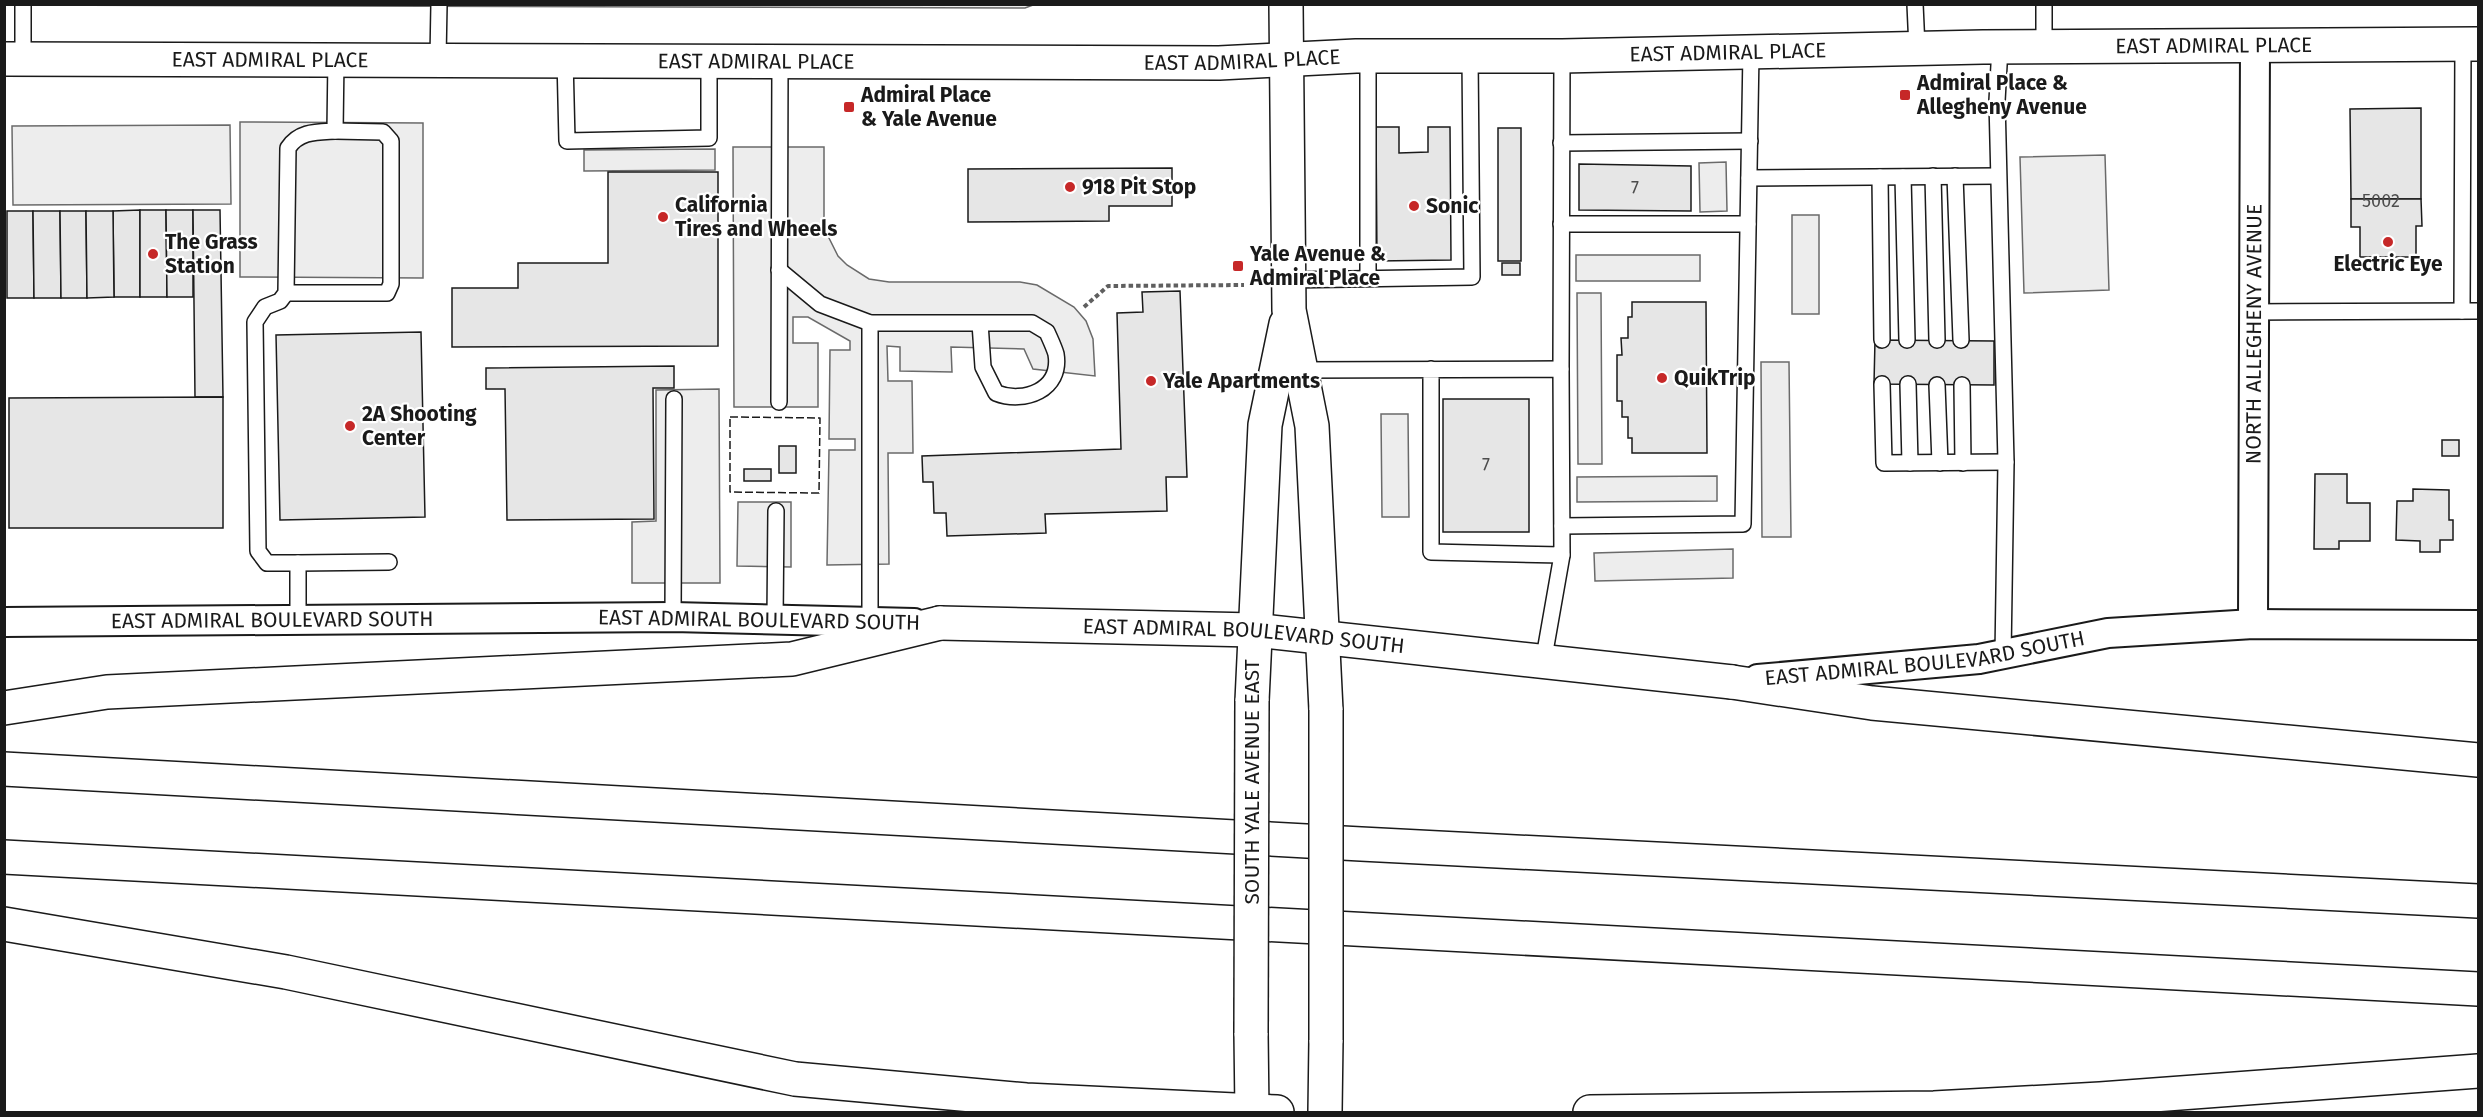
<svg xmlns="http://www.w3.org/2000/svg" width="2483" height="1117" font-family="'Fira Sans',sans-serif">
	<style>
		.built { fill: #ededed; stroke: #6a6a6a; stroke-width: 1.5 }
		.building { fill: #e6e6e6; stroke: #1a1a1a; stroke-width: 1.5 }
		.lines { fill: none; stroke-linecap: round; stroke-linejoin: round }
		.service-casing { stroke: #1a1a1a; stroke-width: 18 }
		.minor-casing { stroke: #1a1a1a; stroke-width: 32 }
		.secondary-casing { stroke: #1a1a1a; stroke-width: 36 }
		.motorway-casing { stroke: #1a1a1a; stroke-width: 36 }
		.path { stroke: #5f5f5f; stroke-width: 4; stroke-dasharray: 4.5 3; stroke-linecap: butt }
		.service { stroke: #fff; stroke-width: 15 }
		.minor { stroke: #fff; stroke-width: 28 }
		.secondary { stroke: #fff; stroke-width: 33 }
		.motorway { stroke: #fff; stroke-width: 33 }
		.secondary-bridge-casing { stroke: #1a1a1a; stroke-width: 36; stroke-linecap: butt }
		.secondary-bridge { stroke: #fff; stroke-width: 33 }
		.fence { stroke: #1a1a1a; stroke-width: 1.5; stroke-dasharray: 8 3; stroke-linecap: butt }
		.poi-dot { fill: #c62828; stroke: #fff; stroke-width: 2 }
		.labels { text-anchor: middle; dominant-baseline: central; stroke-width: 4.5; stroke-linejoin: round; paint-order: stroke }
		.number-label { font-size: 18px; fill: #4d4d4d }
		.street-label { font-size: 21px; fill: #1a1a1a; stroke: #fff }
		.poi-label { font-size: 21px; font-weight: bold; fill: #1a1a1a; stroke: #fff; text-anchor: start }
	</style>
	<rect width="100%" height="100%" fill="#fff"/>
	<g class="built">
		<polygon points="4,5 1033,5 1025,8"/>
		<polygon points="240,122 423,123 423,278 240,277"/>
		<polygon points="230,125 231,204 13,205 12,126"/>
		<polygon points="733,147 824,147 824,228 838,256 847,265 869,279 889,282 1020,282 1037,285 1074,307 1086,321 1093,339 1095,376 1033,369 1024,349 951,347 952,372 900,371 900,347 887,346 888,381 912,381 913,453 888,453 889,564 827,565 829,450 855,450 855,439 829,439 830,350 850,350 850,341 808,317 793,317 793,343 818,343 818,407 734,407"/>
		<polygon points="715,149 715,170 584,171 584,150"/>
		<polygon points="2105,155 2109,290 2024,293 2020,157"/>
		<polygon points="1726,162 1727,211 1700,212 1699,163"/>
		<rect x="1792" y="215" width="27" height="99"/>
		<rect x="1576" y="255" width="124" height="26"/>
		<polygon points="1577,293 1601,293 1602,464 1578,464"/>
		<polygon points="1761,362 1789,362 1791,537 1762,537"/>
		<polygon points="719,389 720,583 632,583 632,522 656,521 656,390"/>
		<polygon points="1381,414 1408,414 1409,517 1382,517"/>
		<polygon points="1717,476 1717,501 1577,502 1577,477"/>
		<polygon points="738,502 791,502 791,567 737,566"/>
		<polygon points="1733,549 1733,578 1595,581 1594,553"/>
	</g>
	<g class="building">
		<polygon points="2421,108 2421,199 2351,199 2350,109"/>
		<polygon points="1376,127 1399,127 1399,153 1428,152 1428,127 1450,127 1451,260 1377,261"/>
		<rect x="1498" y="128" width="23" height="133"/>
		<polygon points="1579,164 1691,166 1691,211 1579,210"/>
		<polygon points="1172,168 1172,206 1109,206 1109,221 968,222 968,169"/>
		<polygon points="608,172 718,172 718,346 452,347 452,288 518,288 518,263 608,263"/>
		<polygon points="2351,199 2421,199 2422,226 2416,226 2416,257 2360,257 2360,227 2351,227"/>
		<polygon points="140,210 140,297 114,297 113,211"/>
		<polygon points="140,210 166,210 167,297 140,297"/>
		<polygon points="166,210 193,210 193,297 167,297"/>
		<polygon points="193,210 220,210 223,397 195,397"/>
		<polygon points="7,211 33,211 34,298 7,298"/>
		<polygon points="33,211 60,211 61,298 34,298"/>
		<polygon points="60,211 86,211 87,298 61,298"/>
		<polygon points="86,211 113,211 114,297 87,298"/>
		<rect x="1502" y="263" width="18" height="12"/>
		<polygon points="1180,291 1187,477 1166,477 1167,511 1045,514 1046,533 947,536 946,513 934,513 933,482 923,482 922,456 1121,449 1117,313 1143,312 1142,292"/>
		<polygon points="1632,302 1706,302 1707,453 1632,453 1632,438 1628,438 1628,417 1622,417 1622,401 1617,401 1617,355 1622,355 1621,338 1628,338 1628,317 1632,317"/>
		<polygon points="421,332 425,517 280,520 276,335"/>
		<polygon points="1875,340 1994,341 1994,385 1874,384"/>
		<polygon points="674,366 674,388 653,388 654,519 507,520 505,389 486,389 486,368"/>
		<polygon points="223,397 223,528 9,528 9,398"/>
		<rect x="1443" y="399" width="86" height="133"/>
		<rect x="2442" y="440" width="17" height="16"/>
		<rect x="779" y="446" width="17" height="27"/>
		<rect x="744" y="469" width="27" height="12"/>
		<polygon points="2315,474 2347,474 2347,503 2370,503 2370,541 2339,541 2339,549 2314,549"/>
		<polygon points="2413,489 2449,490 2449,520 2453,520 2453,540 2440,540 2440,552 2420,552 2420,541 2396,540 2397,501 2413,501"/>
	</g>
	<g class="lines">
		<defs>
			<g id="service">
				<polyline points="1915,4 1917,48"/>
				<polyline points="2044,46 2044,4"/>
				<polyline points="2000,47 1997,101 2006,462 2003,655"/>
				<polyline points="438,58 439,4"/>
				<polyline points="23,59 23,4"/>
				<polyline points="565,59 567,141 709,138 709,59"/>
				<polyline points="1561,143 1750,141"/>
				<polyline points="1933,176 1937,340"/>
				<polyline points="1955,176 1961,340"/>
				<polyline points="1880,177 1882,340"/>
				<polyline points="1903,177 1907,340"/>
				<polyline points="1749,178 1998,176"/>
				<polyline points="1561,224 1748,224"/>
				<path d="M779 270 820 304 870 323H1032L1047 332C1050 339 1054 347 1056 354 1062 390 1024 404 996 393L983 367 980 323"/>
				<polyline points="1368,277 1368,56"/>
				<polyline points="1288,280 1472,277 1470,56"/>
				<polyline points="286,293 387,293 391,284 391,141 383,132 335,131"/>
				<polyline points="2462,311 2463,44"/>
				<polyline points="2254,312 2478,311"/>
				<polyline points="870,323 870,622"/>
				<polyline points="1561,369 1562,56"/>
				<polyline points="1301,370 1561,369 1562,555 1431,552 1431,369"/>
				<polyline points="1882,384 1884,463 2006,462"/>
				<polyline points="1908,384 1910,463"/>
				<polyline points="1937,385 1940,463"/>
				<polyline points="1962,385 1963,463"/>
				<polyline points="779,402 780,60"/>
				<polyline points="1562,526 1743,524 1751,52"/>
				<polyline points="298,563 389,562"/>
				<polyline points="673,617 674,399"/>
				<path d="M298 618V563H267L258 551 255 322 265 307 280 301 286 293 288 148C299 131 317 132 335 131L336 58"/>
				<polyline points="775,619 776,511"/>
				<polyline points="1543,663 1562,555"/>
			</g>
			<g id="minor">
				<path id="s1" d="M4 622 673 617 914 623"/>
				<path id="s2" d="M2253 624 2255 44"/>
				<path id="s3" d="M1758 679 1979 659 2108 633 2253 624 2478 625"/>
			</g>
			<g id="secondary">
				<polyline points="1286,4 1289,310 1312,426 1326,710"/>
				<path id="s4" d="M4 59 1219 63 1356 56H1562L1983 47 2478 44"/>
				<path id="s5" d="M940 623 1254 630 1732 682"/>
				<polyline points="1252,701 1265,425 1286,324"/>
				<polyline points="1251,1033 1252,1112"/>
				<polyline points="1325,1112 1326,1040"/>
			</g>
			<g id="motorway">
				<polyline points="1732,682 1872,703 2478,760"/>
				<polyline points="4,708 107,692 792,659 940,623"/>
				<polyline points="4,769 1361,844 2478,901"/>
				<polyline points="4,857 2478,989"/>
				<polyline points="4,924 286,972 795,1079 1026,1100 1277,1112"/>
				<polyline points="1590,1112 1934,1108 2100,1099 2478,1071"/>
			</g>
		</defs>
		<use href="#service" class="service-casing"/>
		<use href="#minor" class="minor-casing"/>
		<use href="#secondary" class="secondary-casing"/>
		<use href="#motorway" class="motorway-casing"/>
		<polyline class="path" points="1084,307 1108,286 1244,285"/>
		<use href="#service" class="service"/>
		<use href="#minor" class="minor"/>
		<use href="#secondary" class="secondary"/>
		<use href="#motorway" class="motorway"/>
		<defs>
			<g id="secondary-bridge">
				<polyline points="1326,710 1326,1040"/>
				<polyline points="1251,1033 1252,701"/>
			</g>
		</defs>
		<use href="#secondary-bridge" class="secondary-bridge-casing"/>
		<use href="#secondary-bridge" class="secondary-bridge"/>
		<polygon class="fence" points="730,417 820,418 819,493 730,492"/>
	</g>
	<g class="poi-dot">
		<rect x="1899" y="89" width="12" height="12" rx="3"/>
		<rect x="843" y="101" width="12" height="12" rx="3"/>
		<circle cx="1070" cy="187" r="6"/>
		<circle cx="1414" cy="206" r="6"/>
		<circle cx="663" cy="217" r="6"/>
		<circle cx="2388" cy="242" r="6"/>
		<circle cx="153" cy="254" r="6"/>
		<rect x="1232" y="260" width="12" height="12" rx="3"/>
		<circle cx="1662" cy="378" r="6"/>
		<circle cx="1151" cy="381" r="6"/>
		<circle cx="350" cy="426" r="6"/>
	</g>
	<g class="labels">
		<g class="number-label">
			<text x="1635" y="188">7</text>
			<text x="2381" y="201">5002</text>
			<text x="1486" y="465">7</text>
		</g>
		<g class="street-label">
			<text stroke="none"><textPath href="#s4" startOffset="2210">EAST ADMIRAL PLACE</textPath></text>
			<text stroke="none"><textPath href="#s4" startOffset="1724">EAST ADMIRAL PLACE</textPath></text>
			<text stroke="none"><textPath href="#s4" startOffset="266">EAST ADMIRAL PLACE</textPath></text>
			<text stroke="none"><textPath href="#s4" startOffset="1238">EAST ADMIRAL PLACE</textPath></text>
			<text stroke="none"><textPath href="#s4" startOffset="752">EAST ADMIRAL PLACE</textPath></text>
			<text stroke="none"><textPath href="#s2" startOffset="290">NORTH ALLEGHENY AVENUE</textPath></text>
			<text stroke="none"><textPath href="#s1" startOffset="268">EAST ADMIRAL BOULEVARD SOUTH</textPath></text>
			<text transform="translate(759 620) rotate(1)">EAST ADMIRAL BOULEVARD SOUTH</text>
			<text stroke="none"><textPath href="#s5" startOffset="304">EAST ADMIRAL BOULEVARD SOUTH</textPath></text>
			<text stroke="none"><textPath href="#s3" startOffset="168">EAST ADMIRAL BOULEVARD SOUTH</textPath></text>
			<text transform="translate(1252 782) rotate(-90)">SOUTH YALE AVENUE EAST</text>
		</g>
		<g class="poi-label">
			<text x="1917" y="83">Admiral Place &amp;<tspan x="1917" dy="24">Allegheny Avenue</tspan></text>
			<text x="861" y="95">Admiral Place<tspan x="861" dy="24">&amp; Yale Avenue</tspan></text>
			<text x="1082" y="187">918 Pit Stop</text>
			<text x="675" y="205">California<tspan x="675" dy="24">Tires and Wheels</tspan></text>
			<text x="1426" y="206">Sonic</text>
			<text x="165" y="242">The Grass<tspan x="165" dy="24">Station</tspan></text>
			<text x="1250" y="254">Yale Avenue &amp;<tspan x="1250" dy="24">Admiral Place</tspan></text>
			<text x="2388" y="264" text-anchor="middle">Electric Eye</text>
			<text x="1674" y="378">QuikTrip</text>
			<text x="1163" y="381">Yale Apartments</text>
			<text x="362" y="414">2A Shooting<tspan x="362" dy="24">Center</tspan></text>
		</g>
	</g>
	<rect width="2483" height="1117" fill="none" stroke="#1a1a1a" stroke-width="12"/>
</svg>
